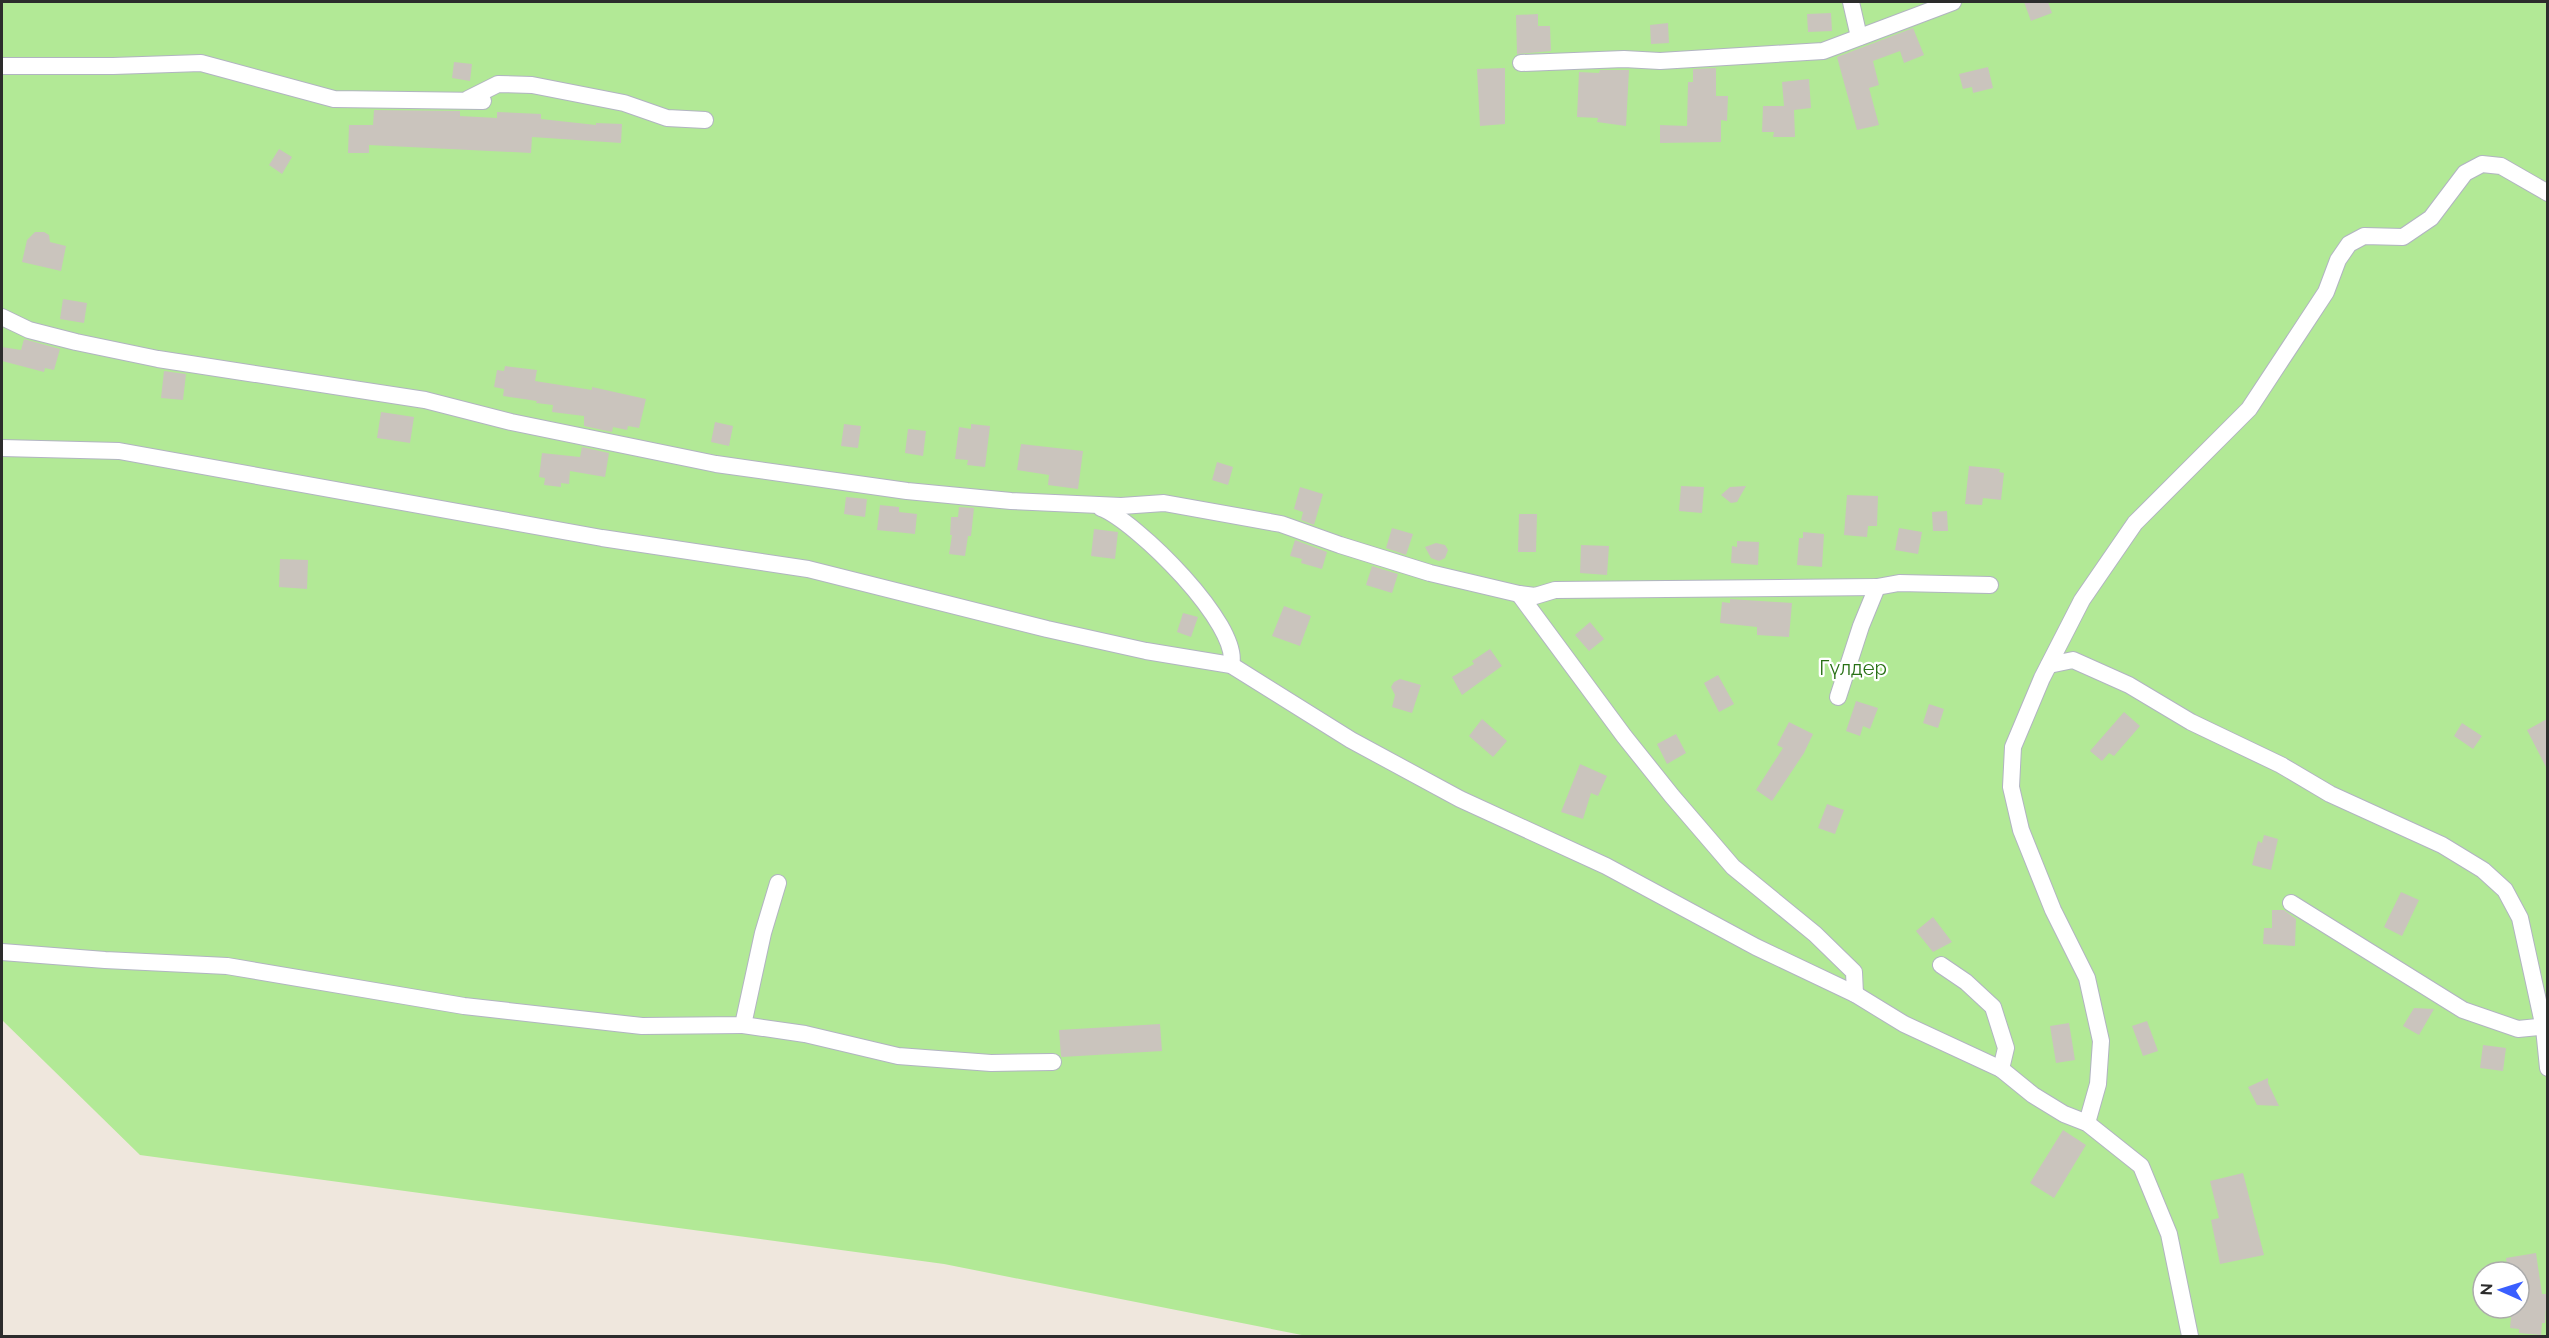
<svg xmlns="http://www.w3.org/2000/svg" width="2549" height="1338" font-family="Raleway,sans-serif">
	<style>
		.green { fill: #b2e996; fill-rule: evenodd }
		.building { fill: #cac4bd }
		.lines { fill: none; stroke-linecap: round; stroke-linejoin: round }
		.minor-casing { stroke: #b1b4c1; stroke-width: 18 }
		.minor { stroke: #fff; stroke-width: 16 }
		.labels { text-anchor: middle; dominant-baseline: central; stroke-width: 4.5; stroke-linejoin: round; paint-order: stroke }
		.park-label { font-size: 20px; fill: #287015; stroke: #fff }
	</style>
	<rect width="100%" height="100%" fill="#efe7dd"/>
	<path class="green" d="M2 2H2547V1336H1307L944 1264 140 1155 2 1020ZM2483 1272H2519V1308H2483Z"/>
	<g class="building">
		<polygon points="2024,2 2048,2 2052,13 2031,21"/>
		<polygon points="1831,13 1832,31 1808,32 1807,14"/>
		<polygon points="1538,14 1538,26 1550,26 1551,51 1517,54 1516,15"/>
		<polygon points="1668,23 1669,43 1651,44 1650,25"/>
		<polygon points="1913,28 1924,55 1904,63 1900,51 1873,61 1879,85 1869,88 1879,125 1857,130 1837,57"/>
		<polygon points="454,62 472,64 470,81 452,78"/>
		<polygon points="1988,67 1993,88 1973,93 1972,87 1963,89 1959,74"/>
		<polygon points="1505,68 1505,124 1480,126 1477,69"/>
		<polygon points="1716,68 1716,96 1728,96 1727,121 1721,120 1721,142 1660,143 1660,125 1687,126 1688,82 1693,82 1693,69"/>
		<polygon points="1600,70 1629,70 1626,126 1597,122 1598,118 1577,117 1579,72 1599,73"/>
		<polygon points="1809,79 1811,108 1794,110 1795,137 1773,137 1774,132 1762,132 1763,106 1784,106 1782,82"/>
		<polygon points="374,110 460,111 460,116 497,118 497,112 541,114 541,119 596,125 596,123 622,124 621,143 532,137 531,153 369,145 369,153 348,153 349,125 373,125"/>
		<polygon points="279,149 292,157 282,174 269,165"/>
		<polygon points="35,232 44,232 49,235 50,242 66,246 61,271 22,262 27,240"/>
		<polygon points="63,299 87,303 84,323 60,319"/>
		<polygon points="24,339 60,349 54,370 45,368 44,372 2,361 2,347 21,350"/>
		<polygon points="505,366 537,370 535,381 592,390 592,387 646,399 639,428 628,426 627,430 613,427 612,432 584,426 584,416 552,412 553,405 536,403 537,401 503,396 504,389 494,387 497,370 504,371"/>
		<polygon points="164,371 186,374 183,400 161,398"/>
		<polygon points="381,412 414,417 410,443 377,438"/>
		<polygon points="715,422 733,426 729,446 711,442"/>
		<polygon points="844,424 861,426 858,448 841,446"/>
		<polygon points="971,424 990,426 985,467 967,465 968,460 955,459 959,427 971,429"/>
		<polygon points="908,429 926,431 923,456 905,453"/>
		<polygon points="1021,444 1083,451 1078,489 1048,485 1049,475 1017,470"/>
		<polygon points="582,447 609,453 605,477 570,471 569,484 561,483 561,487 544,485 545,478 539,477 542,453 580,457"/>
		<polygon points="1217,462 1233,467 1228,485 1212,480"/>
		<polygon points="1969,466 2000,469 1999,472 2004,473 2001,500 1983,498 1982,505 1965,504"/>
		<polygon points="1681,486 1704,487 1702,513 1679,511"/>
		<polygon points="1746,486 1737,502 1731,503 1721,495 1730,487"/>
		<polygon points="1300,487 1323,494 1314,525 1301,520 1303,512 1294,509"/>
		<polygon points="1847,495 1878,496 1877,526 1868,526 1867,537 1844,535"/>
		<polygon points="846,497 867,499 865,517 844,514"/>
		<polygon points="880,505 899,507 899,512 917,514 915,534 877,530"/>
		<polygon points="959,507 974,508 971,536 968,536 965,556 949,554 952,535 950,535 951,517 958,517"/>
		<polygon points="1947,511 1948,531 1933,531 1932,512"/>
		<polygon points="1519,514 1537,514 1536,552 1518,552"/>
		<polygon points="1392,528 1413,534 1406,555 1386,548"/>
		<polygon points="1899,528 1922,532 1918,554 1895,550"/>
		<polygon points="1094,529 1118,532 1115,559 1091,556"/>
		<polygon points="1803,532 1824,534 1822,567 1797,565 1799,538 1803,538"/>
		<polygon points="1295,540 1327,552 1322,569 1301,563 1302,559 1290,556"/>
		<polygon points="1737,541 1759,542 1758,565 1731,563 1732,546 1737,547"/>
		<polygon points="1436,543 1445,545 1448,550 1445,558 1439,561 1431,558 1425,547"/>
		<polygon points="1581,545 1609,546 1607,575 1580,573"/>
		<polygon points="280,559 308,560 307,589 279,587"/>
		<polygon points="1372,566 1398,574 1392,593 1366,585"/>
		<polygon points="1730,599 1792,603 1789,637 1757,635 1757,627 1720,623 1722,602 1730,603"/>
		<polygon points="1284,606 1311,616 1300,646 1272,636"/>
		<polygon points="1183,613 1198,617 1191,637 1177,632"/>
		<polygon points="1590,622 1604,639 1589,651 1575,635"/>
		<polygon points="1490,649 1502,666 1462,695 1452,677 1474,664 1472,661"/>
		<polygon points="1718,675 1734,704 1719,712 1704,683"/>
		<polygon points="1400,679 1421,685 1412,713 1392,707 1395,695 1391,687 1394,682"/>
		<polygon points="1856,701 1878,708 1870,729 1863,726 1860,736 1846,731"/>
		<polygon points="1929,704 1944,709 1938,728 1923,723"/>
		<polygon points="2124,712 2140,726 2114,756 2109,753 2102,761 2090,751"/>
		<polygon points="1482,719 1507,741 1493,757 1469,736"/>
		<polygon points="2547,719 2547,769 2527,730"/>
		<polygon points="1789,722 1813,734 1804,753 1772,801 1756,790 1783,748 1777,745"/>
		<polygon points="2462,723 2482,736 2473,749 2454,736"/>
		<polygon points="1676,734 1686,753 1667,764 1657,744"/>
		<polygon points="1580,764 1607,776 1598,796 1591,793 1583,819 1561,812"/>
		<polygon points="1827,804 1844,810 1835,834 1818,828"/>
		<polygon points="2264,835 2278,839 2271,870 2252,865 2258,841 2262,843"/>
		<polygon points="2401,892 2419,900 2402,936 2384,927"/>
		<polygon points="2272,910 2284,910 2296,919 2295,946 2263,944 2264,928 2272,928"/>
		<polygon points="1933,917 1952,942 1933,952 1916,931"/>
		<polygon points="2414,1008 2434,1009 2419,1035 2403,1026"/>
		<polygon points="2147,1021 2158,1051 2143,1056 2132,1026"/>
		<polygon points="2069,1023 2075,1060 2056,1063 2050,1026"/>
		<polygon points="1160,1024 1162,1051 1062,1057 1061,1056 1059,1030"/>
		<polygon points="2483,1045 2506,1048 2503,1071 2480,1068"/>
		<polygon points="2268,1078 2268,1083 2279,1106 2257,1105 2248,1087"/>
		<polygon points="2063,1130 2086,1145 2054,1198 2030,1183"/>
		<polygon points="2243,1173 2264,1255 2220,1264 2211,1220 2219,1218 2210,1181"/>
		<polygon points="2536,1253 2542,1294 2547,1294 2545,1323 2542,1323 2541,1335 2519,1333 2519,1329 2510,1328 2512,1308 2519,1308 2519,1272 2508,1272 2506,1258"/>
	</g>
	<g class="lines">
		<defs>
			<g id="minor">
				<polyline points="1851,2 1859,37"/>
				<polyline points="1521,63 1624,59 1660,61 1823,51 1953,2"/>
				<polyline points="2,66 113,66 201,63 334,99 483,101"/>
				<polyline points="468,99 498,84 532,85 624,103 667,118 705,120"/>
				<polyline points="2,317 29,330 76,342 158,359 425,400 511,422 716,464 907,491 1011,501 1121,506 1164,503 1281,524 1340,545 1430,573 1519,594 1535,596 1555,590 1877,587 1899,583 1990,585"/>
				<polyline points="2,448 119,451 602,538 808,569 1047,629 1146,651 1231,665 1351,740 1460,799 1606,866 1756,947 1855,994 1904,1024 2001,1069 2033,1095 2064,1114 2087,1123 2141,1166 2169,1234 2190,1336"/>
				<path d="M1101 508C1136 521 1242 626 1231 665"/>
				<polyline points="1519,594 1624,736 1672,796 1733,867 1815,934 1854,972 1855,994"/>
				<polyline points="2049,665 2073,660 2129,685 2191,722 2281,765 2330,794 2442,845 2483,870 2505,890 2520,918 2544,1028 2548,1068"/>
				<polyline points="1838,697 1861,626 1877,587"/>
				<polyline points="2291,903 2463,1010 2518,1029 2548,1026"/>
				<polyline points="2,952 105,960 227,966 464,1006 642,1026 743,1025 763,933 778,883"/>
				<polyline points="1941,965 1966,982 1993,1007 2006,1048 2001,1069"/>
				<polyline points="743,1025 805,1034 898,1056 991,1063 1053,1062"/>
				<polyline points="2087,1123 2098,1084 2101,1041 2087,978 2053,910 2021,830 2011,787 2013,747 2042,678 2082,600 2135,523 2249,409 2326,292 2338,260 2349,244 2364,236 2403,237 2431,218 2465,173 2482,164 2501,166 2548,193"/>
			</g>
		</defs>
		<use href="#minor" class="minor-casing"/>
		<use href="#minor" class="minor"/>
	</g>
	<g class="labels">
		<g class="park-label">
			<text x="1853" y="668">Гүлдер</text>
		</g>
	</g>
	<rect width="2549" height="1338" fill="none" stroke="#2c2c2c" stroke-width="6"/>
	<g transform="translate(2501 1290) rotate(273)"><circle r="28" fill="#ffffff" stroke="#ababab" stroke-width="1.5"/>
	<path d="M0-4.5L10 22L0 15L-10 22Z" fill="#3a5fff"/>
	<text y="-9" font-size="16" font-weight="bold" text-anchor="middle" fill="#2c2c2c">N</text>
	</g>
</svg>
